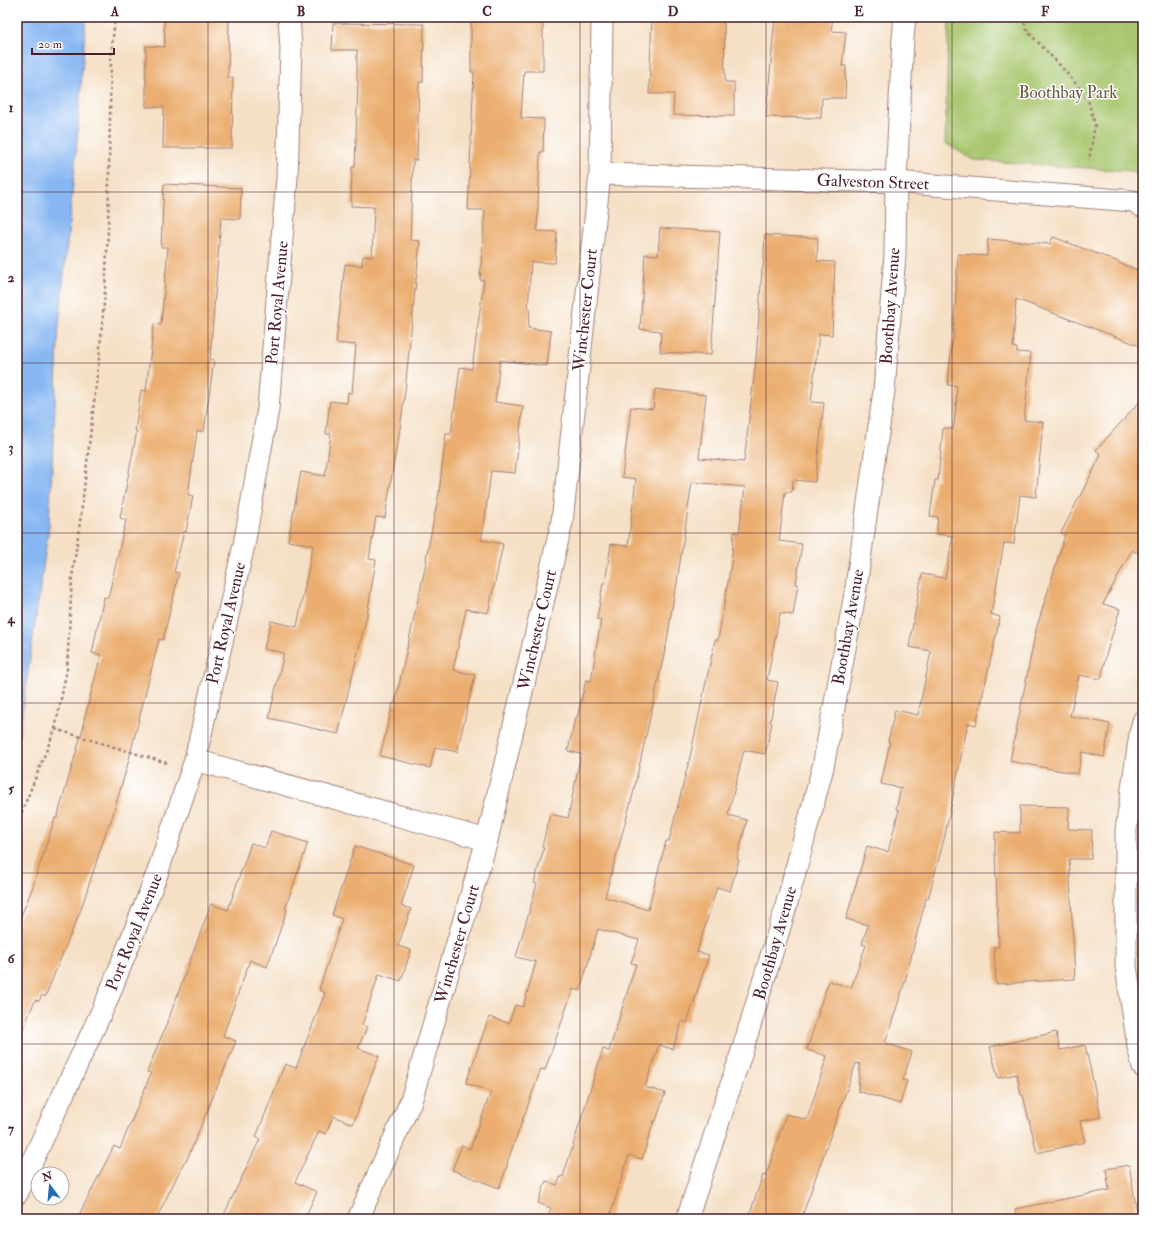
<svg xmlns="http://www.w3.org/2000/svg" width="1160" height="1236" font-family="'IM FELL Double Pica',serif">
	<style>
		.green { fill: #a7c66d; stroke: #78724c }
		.water { fill: #87b7f2; stroke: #686b8e }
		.building { fill: #ebae70; fill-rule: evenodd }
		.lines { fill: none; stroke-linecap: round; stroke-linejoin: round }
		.street-casing { stroke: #a08078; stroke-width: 23 }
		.path { stroke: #a08078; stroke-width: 2.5; stroke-dasharray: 3 3; stroke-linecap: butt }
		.street { stroke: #fff; stroke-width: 21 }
		.grid { fill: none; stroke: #4a1f2b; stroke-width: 1; stroke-opacity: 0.55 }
		.labels { text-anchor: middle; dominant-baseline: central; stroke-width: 3; stroke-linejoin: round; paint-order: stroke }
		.park-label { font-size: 17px; fill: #6b5942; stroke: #fff }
		.street-label { font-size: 17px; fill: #4a1f2b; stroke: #fff }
		.neatline { fill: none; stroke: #4a1f2b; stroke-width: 1.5 }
		.grid-label { font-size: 13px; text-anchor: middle; font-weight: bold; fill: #4a1f2b }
	</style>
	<rect width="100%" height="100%" fill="#fff"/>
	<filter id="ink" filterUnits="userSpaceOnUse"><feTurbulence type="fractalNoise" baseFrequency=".025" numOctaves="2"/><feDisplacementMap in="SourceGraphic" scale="8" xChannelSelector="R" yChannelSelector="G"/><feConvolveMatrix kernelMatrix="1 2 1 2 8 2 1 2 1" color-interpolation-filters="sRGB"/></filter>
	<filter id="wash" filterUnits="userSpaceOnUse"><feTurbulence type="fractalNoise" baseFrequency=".012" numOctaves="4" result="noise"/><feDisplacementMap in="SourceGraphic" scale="16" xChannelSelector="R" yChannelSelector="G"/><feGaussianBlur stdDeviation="0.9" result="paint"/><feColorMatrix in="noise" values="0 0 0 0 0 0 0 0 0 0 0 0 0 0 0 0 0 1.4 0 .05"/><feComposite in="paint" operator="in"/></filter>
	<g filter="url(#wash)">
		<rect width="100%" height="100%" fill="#f5e0c6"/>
		<polygon class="green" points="949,17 1143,17 1143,177 1131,171 973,160 945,143"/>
		<polygon class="water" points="17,17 86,17 75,165 59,324 49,526 19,734 17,738"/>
		<g id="blocks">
			<g class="building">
				<polygon points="164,17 229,17 228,78 233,77 232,148 163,148 164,107 146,107 146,46 165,47"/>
				<polygon points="652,17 723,17 723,22 724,22 725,82 734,82 734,116 673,115 674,94 649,94"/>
				<polygon points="775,17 833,17 831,31 846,32 842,66 846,66 845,98 822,98 821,118 766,117"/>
				<polygon points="471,19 543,19 543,71 524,71 521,118 544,119 543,152 540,152 537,231 557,232 555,263 531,262 528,309 530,309 528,328 551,331 547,366 500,360 495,402 523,406 515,473 491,471 484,525 481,540 503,544 497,573 488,613 466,609 453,670 475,675 457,752 435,747 430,768 380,756 393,703 395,703 427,559 426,559 439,493 446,434 451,434 460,367 472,369 484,280 480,280 485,210 468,210 474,72 471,72"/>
				<polygon points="333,23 424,24 423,82 419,82 417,160 413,160 410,240 420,241 405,391 398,443 397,443 385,518 376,517 369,559 376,560 367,615 338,734 269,718 284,653 264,649 271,621 297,627 313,545 288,541 301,472 325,476 331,434 326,434 330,401 347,403 348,392 352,393 356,345 336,343 345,264 362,266 363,256 372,257 374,207 351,206 352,167 355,167 358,81 357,81 357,50 332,50"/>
				<polygon points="164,184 241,188 240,219 221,218 210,359 214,360 204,431 197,431 188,495 193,496 186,532 184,531 174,572 179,573 163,640 159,639 127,767 110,824 109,823 81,909 45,997 42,995 39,1001 35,1000 18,1042 17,1041 17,926 32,889 55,818 57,818 84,725 83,724 101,655 92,653 104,597 108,598 126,520 120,518 137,431 135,431 141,390 146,391 154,324 161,325 168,247 161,247"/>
				<polygon points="660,228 720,232 711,355 660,352 661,331 640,329 645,254 658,255"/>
				<path d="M765 235 818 238 817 261 835 262 832 335 819 334 811 402 824 403 815 482 793 480 792 492H785L779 541 802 544 796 584H798L793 615 780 613 767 680 778 682 770 722 772 723 765 754 744 750 728 815 747 820 737 859 739 860 730 891 717 887 697 952 709 955 687 1023 682 1021 673 1049 659 1045 645 1087 665 1093 656 1121H654L642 1159 629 1155 609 1219H547L551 1208 538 1203 546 1181 557 1185 561 1176 563 1177 603 1049 609 1051 636 964 631 963 639 940 598 929 580 991 573 989 545 1070 541 1069 507 1163 508 1164 499 1188 452 1170 462 1145 470 1149 491 1092 466 1083 489 1017 509 1023 515 1005 523 1007 536 962 516 957 537 884 534 883 544 848 542 847 550 814 568 818 581 754 568 751 575 718H577L586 680 591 681 601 620 597 619 603 583H605L611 544 628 546 636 479 622 477 631 407 653 409 655 389 706 395 699 458 744 462 756 360 762 269H763ZM692 482 745 487 739 533 734 532 731 564 718 640H715L690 757 669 841H666L648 910 605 897 633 794 667 641 675 589H676Z"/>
				<polygon points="1053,237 1119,262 1119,263 1143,272 1143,347 1016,299 1013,347 1017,348 1017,352 1031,353 1024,420 1043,422 1036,497 1020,495 1014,544 1004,543 991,614 1000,617 976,725 968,723 945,835 928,899 926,898 904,985 885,1043 912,1052 903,1080 907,1081 900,1104 858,1091 860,1064 856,1063 801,1219 748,1219 763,1175 766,1176 786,1114 807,1120 827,1056 807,1050 819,1012 818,1011 829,981 851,988 866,945 862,944 868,925 846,919 867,846 888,852 899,810 896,809 901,788 881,784 890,742 888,742 895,710 918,715 931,651 909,647 922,574 945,578 953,536 936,534 938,517 930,516 935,480 938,480 943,428 953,429 956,408 957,386 948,385 952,342 953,342 958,254 987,256 988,239 1050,244"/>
				<polygon points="1143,398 1143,556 1132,550 1103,604 1120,609 1106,655 1101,679 1079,675 1070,716 1110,724 1104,757 1082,752 1078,774 1010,761 1036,630 1065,535 1061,533 1101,455 1096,450"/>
				<polygon points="1020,806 1069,807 1068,829 1092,830 1091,859 1069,859 1075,979 996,984 994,947 999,947 995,852 995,832 1020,833"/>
				<polygon points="271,831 308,843 285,909 287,910 267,967 250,960 223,1036 236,1041 186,1162 184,1162 156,1219 77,1219 114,1146 120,1149 151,1073 147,1072 169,1018 211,904 228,910 251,843 265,848"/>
				<polygon points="355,846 414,865 401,906 411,909 398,946 411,950 401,981 379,974 362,1025 367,1027 358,1048 379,1056 353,1124 333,1116 326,1134 319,1131 295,1182 317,1192 304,1219 222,1219 260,1139 256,1137 285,1064 296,1068 325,993 319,990 342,919 332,915"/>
				<polygon points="1056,1032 1060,1050 1085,1045 1101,1117 1080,1121 1085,1142 1037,1153 1023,1095 1021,1095 1017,1074 998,1078 990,1047"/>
				<polygon points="1129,1165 1138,1219 1016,1219 1015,1209 1109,1190 1106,1169"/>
			</g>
		</g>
	</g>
	<g filter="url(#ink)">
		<use href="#blocks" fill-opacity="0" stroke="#a08078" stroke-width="1"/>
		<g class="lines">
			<defs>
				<g id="street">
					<polyline points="600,174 896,182 1133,201 1143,207"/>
					<polyline points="1143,721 1140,734 1126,830 1126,966 1138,1046 1143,1067"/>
					<polyline points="195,760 487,840"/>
					<polyline points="17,1194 107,1000 157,874 195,760 244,545 268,409 287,178 291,49 289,17"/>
					<polyline points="358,1219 411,1101 487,840 562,522 600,174 602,17"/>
					<polyline points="687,1219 744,1045 785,910 823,767 855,594 884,391 895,255 896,182 903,38 905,17"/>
				</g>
			</defs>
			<use href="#street" class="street-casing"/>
			<g class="path">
				<polyline points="1022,17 1028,32 1056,61 1077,85 1088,100 1095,125 1089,160"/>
				<polyline points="55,729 167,763"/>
				<polyline points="17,824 55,729 67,669 72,578 81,515 99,359 105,291 108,231 111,57 115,17"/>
			</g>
			<use href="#street" class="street"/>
		</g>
	</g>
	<path class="grid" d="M208 17V1219M394 17V1219M580 17V1219M766 17V1219M952 17V1219M17 192H1143M17 363H1143M17 533H1143M17 703H1143M17 873H1143M17 1044H1143"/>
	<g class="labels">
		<g class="park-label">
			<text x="1068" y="92">Boothbay Park</text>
		</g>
		<g class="street-label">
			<text transform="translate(873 182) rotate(2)">Galveston Street</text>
			<text transform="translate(277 303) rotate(-85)">Port Royal Avenue</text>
			<text transform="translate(890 306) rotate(-86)">Boothbay Avenue</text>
			<text transform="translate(585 310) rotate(-84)">Winchester Court</text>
			<text transform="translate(226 623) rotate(-77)">Port Royal Avenue</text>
			<text transform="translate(848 627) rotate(-80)">Boothbay Avenue</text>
			<text transform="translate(537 630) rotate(-77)">Winchester Court</text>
			<text transform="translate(134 932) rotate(-68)">Port Royal Avenue</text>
			<text transform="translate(775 943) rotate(-74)">Boothbay Avenue</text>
			<text transform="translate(457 944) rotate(-74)">Winchester Court</text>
		</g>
	</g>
	<rect width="1160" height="1236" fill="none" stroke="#fff" stroke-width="44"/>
	<g transform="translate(50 1186) rotate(344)"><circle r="19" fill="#ffffff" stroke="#b7a5aa"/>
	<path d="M0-3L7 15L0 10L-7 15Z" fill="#1f6fb2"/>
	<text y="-6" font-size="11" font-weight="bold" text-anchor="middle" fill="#4a1f2b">N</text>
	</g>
	<path d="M32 48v6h82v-6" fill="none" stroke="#4a1f2b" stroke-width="2"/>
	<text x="38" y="48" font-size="12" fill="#4a1f2b" stroke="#ffffff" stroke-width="3" paint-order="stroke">20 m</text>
	<rect x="22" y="22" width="1116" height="1192" class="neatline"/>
	<g class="grid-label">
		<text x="115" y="16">A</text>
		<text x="301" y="16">B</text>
		<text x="487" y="16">C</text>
		<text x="673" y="16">D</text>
		<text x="859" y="16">E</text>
		<text x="1045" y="16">F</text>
		<text x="11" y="112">1</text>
		<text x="11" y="282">2</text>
		<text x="11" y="452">3</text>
		<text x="11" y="623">4</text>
		<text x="11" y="793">5</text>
		<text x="11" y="963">6</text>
		<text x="11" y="1133">7</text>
	</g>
</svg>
